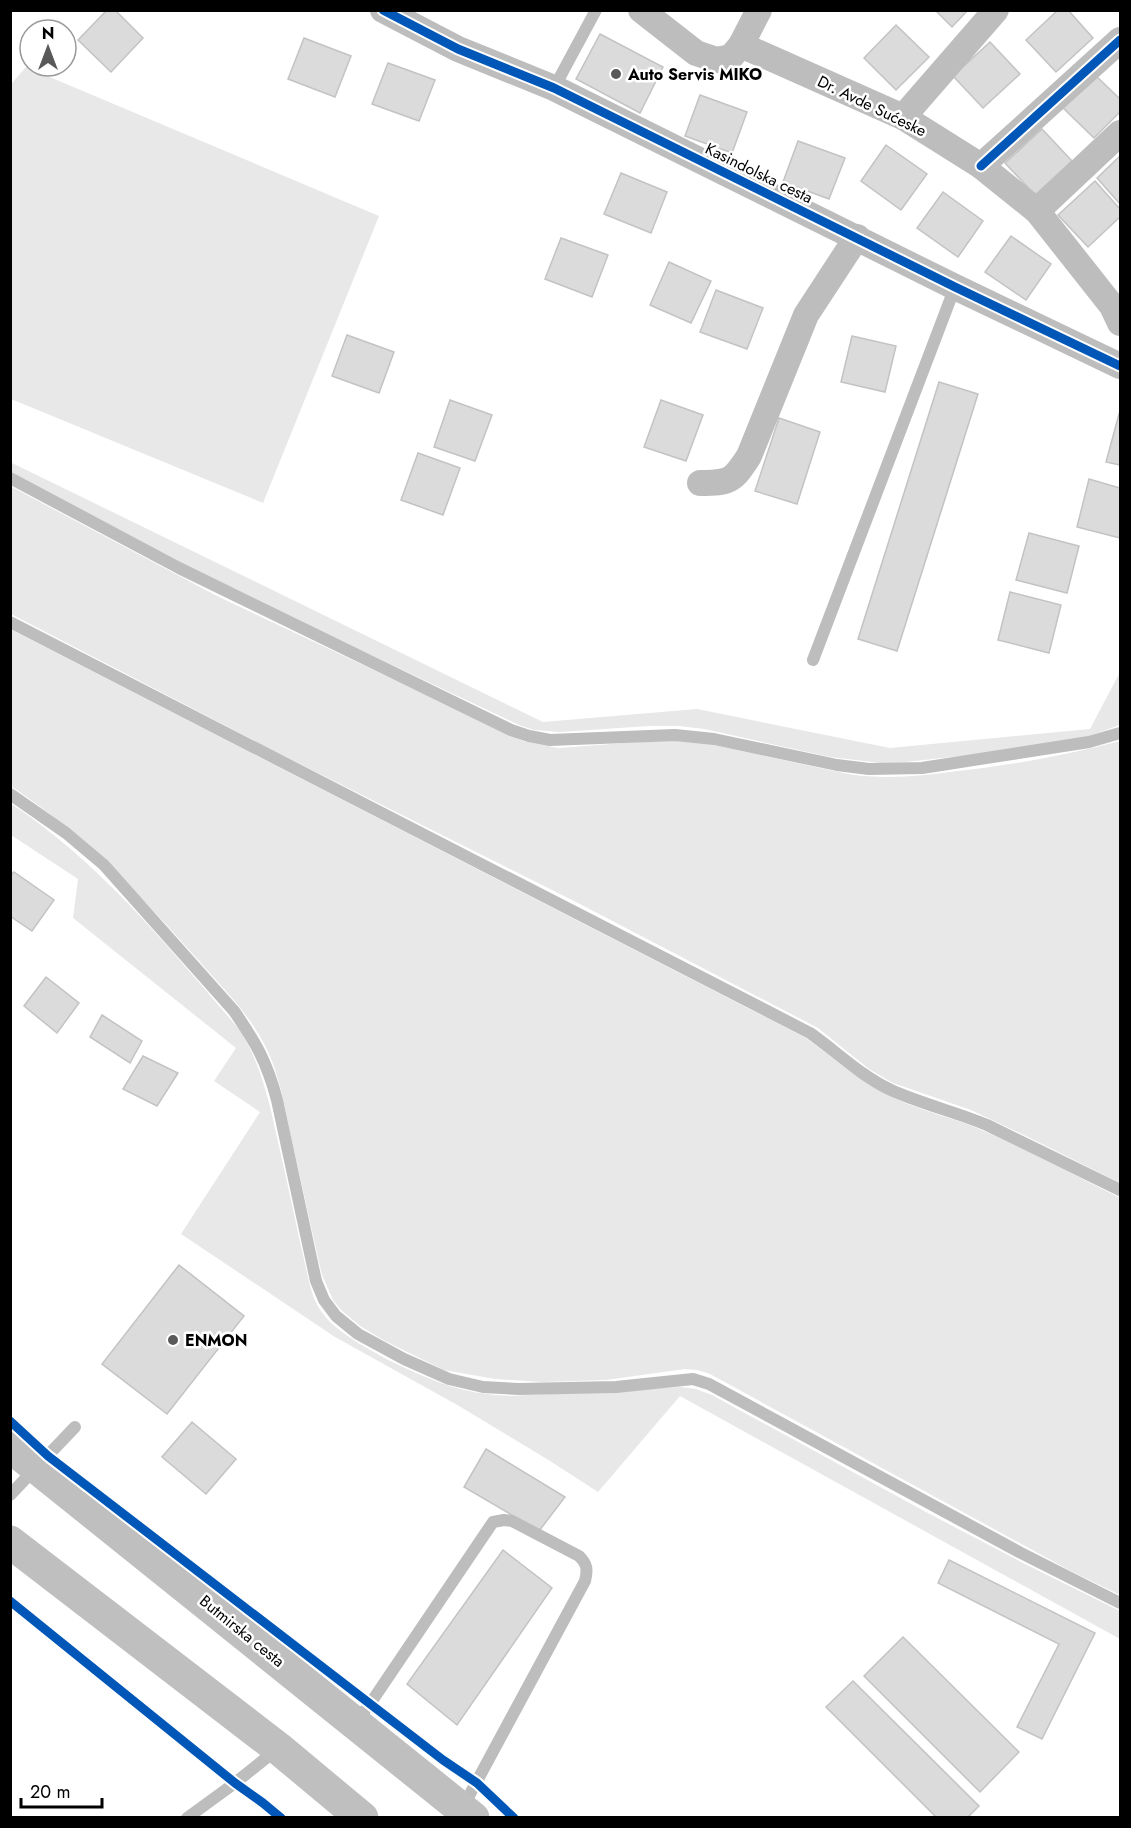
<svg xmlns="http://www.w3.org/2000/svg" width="1131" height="1828" font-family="Jost,sans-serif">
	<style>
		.green { fill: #e8e8e8 }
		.building { fill: #dbdbdb; stroke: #c3c3c3; stroke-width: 1.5 }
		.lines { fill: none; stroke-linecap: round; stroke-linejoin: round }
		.service { stroke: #bdbdbd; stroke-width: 12 }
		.minor { stroke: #bdbdbd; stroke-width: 26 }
		.secondary { stroke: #bfbfbf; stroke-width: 33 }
		.cycleway-casing { stroke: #fff; stroke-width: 13 }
		.cycleway { stroke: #0057b8; stroke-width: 9 }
		.poi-dot { fill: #595959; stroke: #fff; stroke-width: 2 }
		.labels { text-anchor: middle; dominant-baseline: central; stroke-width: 5; stroke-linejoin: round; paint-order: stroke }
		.poi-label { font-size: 16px; font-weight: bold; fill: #000; stroke: #fff; text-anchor: start }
		.street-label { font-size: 16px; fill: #000; stroke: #fff }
	</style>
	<rect width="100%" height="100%" fill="#fff"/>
	<g class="green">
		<polygon points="26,67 379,216 263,503 11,399 11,84"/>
		<polygon points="10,462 543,722 697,709 890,748 1090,729 1120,672 1120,725 1086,737 999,752 905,762 882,763 830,757 704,729 679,726 649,726 560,732 534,730 519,725 223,585 11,472"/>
		<path d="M10 486 217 596 492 726 523 741 558 748 666 740 709 744 848 774C885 780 921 776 958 771 1013 765 1067 755 1120 741V1183L1030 1138 971 1110 893 1083 869 1069 818 1028 574 901 276 752 11 614Z"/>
		<path d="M10 629 804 1037C831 1055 856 1079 886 1094 914 1109 943 1115 972 1126 1023 1147 1072 1174 1120 1198V1595L1069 1570 710 1374 697 1370 685 1369 606 1380 542 1382 495 1379 444 1370 385 1341 360 1326 341 1310 333 1300 322 1275C312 1232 303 1189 293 1146 287 1118 282 1088 272 1061 258 1023 227 993 200 962 143 898 83 834 11 786Z"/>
		<path d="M10 803C101 863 169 948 239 1029 262 1065 270 1106 279 1146 289 1190 298 1234 308 1277 311 1291 315 1304 324 1315 345 1343 431 1383 465 1390 480 1394 496 1395 511 1396L681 1387 696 1389 712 1395 926 1512 1023 1563 1120 1611V1639L680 1396 598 1492 550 1461 459 1406 335 1337 181 1234 260 1112 214 1081 236 1048 73 918 78 879 11 835Z"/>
	</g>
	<g class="building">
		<polygon points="107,10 115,10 143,38 111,72 78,40"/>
		<polygon points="935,10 968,10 952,27"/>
		<polygon points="1058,10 1068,10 1093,38 1056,72 1026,40"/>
		<polygon points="896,25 929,57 896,90 864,58"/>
		<polygon points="600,34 663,67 640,113 576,79"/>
		<polygon points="304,38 351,56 335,97 288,79"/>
		<polygon points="990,42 1020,74 983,108 953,76"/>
		<polygon points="388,63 435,80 419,121 372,104"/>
		<polygon points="1094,74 1120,99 1120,112 1094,138 1062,107"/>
		<polygon points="700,95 747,112 732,153 685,136"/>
		<polygon points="1042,129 1072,161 1035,195 1005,163"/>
		<polygon points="798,141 845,158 829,199 783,182"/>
		<polygon points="886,145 927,174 901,210 861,181"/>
		<polygon points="1120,156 1120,204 1097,178"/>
		<polygon points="621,173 667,192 651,233 604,214"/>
		<polygon points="1095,181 1120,209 1120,217 1088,247 1058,215"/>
		<polygon points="943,192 983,221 958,257 917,228"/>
		<polygon points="1011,236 1051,264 1026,300 985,272"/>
		<polygon points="561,238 608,255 592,297 545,279"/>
		<polygon points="669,262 711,281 691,323 650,305"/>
		<polygon points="716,290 763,308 747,349 700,332"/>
		<polygon points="347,335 394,352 379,393 332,376"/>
		<polygon points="852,336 896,346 885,392 841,382"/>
		<polygon points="939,382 978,394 897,651 858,639"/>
		<polygon points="450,400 492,415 475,461 434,447"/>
		<polygon points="661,400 703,415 686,461 644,447"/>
		<polygon points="1119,414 1120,415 1120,465 1106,462"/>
		<polygon points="779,418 820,432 797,504 755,491"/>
		<polygon points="418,453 460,468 443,515 401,500"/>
		<polygon points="1089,479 1120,488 1120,538 1077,527"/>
		<polygon points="1029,533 1079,546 1067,593 1016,580"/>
		<polygon points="1010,592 1061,605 1049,653 998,640"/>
		<polygon points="14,872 54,900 32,931 10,916 10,876"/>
		<polygon points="46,977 79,1003 57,1033 24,1006"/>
		<polygon points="102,1015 142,1041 130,1063 90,1037"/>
		<polygon points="143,1056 178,1073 157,1106 123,1089"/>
		<polygon points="179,1265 244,1316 167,1414 102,1364"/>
		<polygon points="192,1422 236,1459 206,1494 162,1457"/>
		<polygon points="486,1449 565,1497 539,1531 464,1487"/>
		<polygon points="503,1550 552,1588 457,1725 407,1684"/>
		<polygon points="949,1560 1095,1633 1042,1739 1017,1727 1059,1644 938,1583"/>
		<polygon points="903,1637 1019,1752 980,1792 864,1676"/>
		<polygon points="853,1681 979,1806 967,1818 937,1818 826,1707"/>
	</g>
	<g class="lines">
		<g class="service">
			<polyline points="554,88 596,10"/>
			<polyline points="10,478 179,568 511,730 529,736 550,740 675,735 714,739 837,765 869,769 922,768 1089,742 1120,733"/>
			<path d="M10 622 810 1033C837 1052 861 1076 891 1090 922 1104 956 1112 987 1125L1120 1190"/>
			<polyline points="813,660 955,287"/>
			<path d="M10 794 66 833 104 865 234 1011C256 1043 267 1062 277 1100L316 1281 324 1300 336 1316 358 1334 404 1359 449 1379 483 1387 519 1389 616 1387 693 1379 709 1384 1021 1553 1120 1603"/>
			<polyline points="10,1495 75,1427"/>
			<path d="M355 1722 370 1704 493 1522 504 1520 512 1521 579 1556C587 1564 588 1569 585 1581L463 1807"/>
			<polyline points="187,1818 235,1783 276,1750"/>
		</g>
		<g class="minor">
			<polyline points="383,10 458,49 554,88 955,287 1120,366"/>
			<polyline points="641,10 696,53 717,60 731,57 741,45 903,117 981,166 1037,211 1112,306 1120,323"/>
			<polyline points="741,45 759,10"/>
			<polyline points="903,117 996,10"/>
			<polyline points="981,166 1120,40"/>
			<polyline points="1037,211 1120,133"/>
			<path d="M700 483C730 483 733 481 749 456L806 315 857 237"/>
		</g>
		<g class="secondary">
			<polyline points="10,1446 473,1818"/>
			<polyline points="10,1542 278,1748 362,1818"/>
		</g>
		<defs>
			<g id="cycleway">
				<polyline points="383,10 458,49 554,88 955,287 1120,366"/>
				<polyline points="981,166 1120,40"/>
				<polyline points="10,1421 48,1456 443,1760 477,1783 514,1818"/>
				<polyline points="10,1601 235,1783 263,1803 281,1818"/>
			</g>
		</defs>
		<use href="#cycleway" class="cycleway-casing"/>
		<use href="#cycleway" class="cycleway"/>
	</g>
	<g class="poi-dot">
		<circle cx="616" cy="74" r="6"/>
		<circle cx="173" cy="1340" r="6"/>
	</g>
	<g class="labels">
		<g class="poi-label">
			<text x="628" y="74">Auto Servis MIKO</text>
			<text x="185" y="1340">ENMON</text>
		</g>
		<g class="street-label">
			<text transform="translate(872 106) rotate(26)">Dr. Avde Sućeske</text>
			<text transform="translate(759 173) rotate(26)">Kasindolska cesta</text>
			<text transform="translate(242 1631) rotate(39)">Butmirska cesta</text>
		</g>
	</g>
	<rect width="1131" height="1828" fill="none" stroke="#000000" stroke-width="24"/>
	<g transform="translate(48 48)"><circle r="28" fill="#ffffff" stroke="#999999" stroke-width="1.5"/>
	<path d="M0-4.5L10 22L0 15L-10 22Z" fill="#595959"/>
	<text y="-9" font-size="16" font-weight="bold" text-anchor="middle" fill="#000000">N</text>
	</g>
	<path d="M21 1798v9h81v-9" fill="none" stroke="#000000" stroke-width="3"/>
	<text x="30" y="1798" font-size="18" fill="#000000" stroke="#ffffff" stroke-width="4.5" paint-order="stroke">20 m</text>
</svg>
